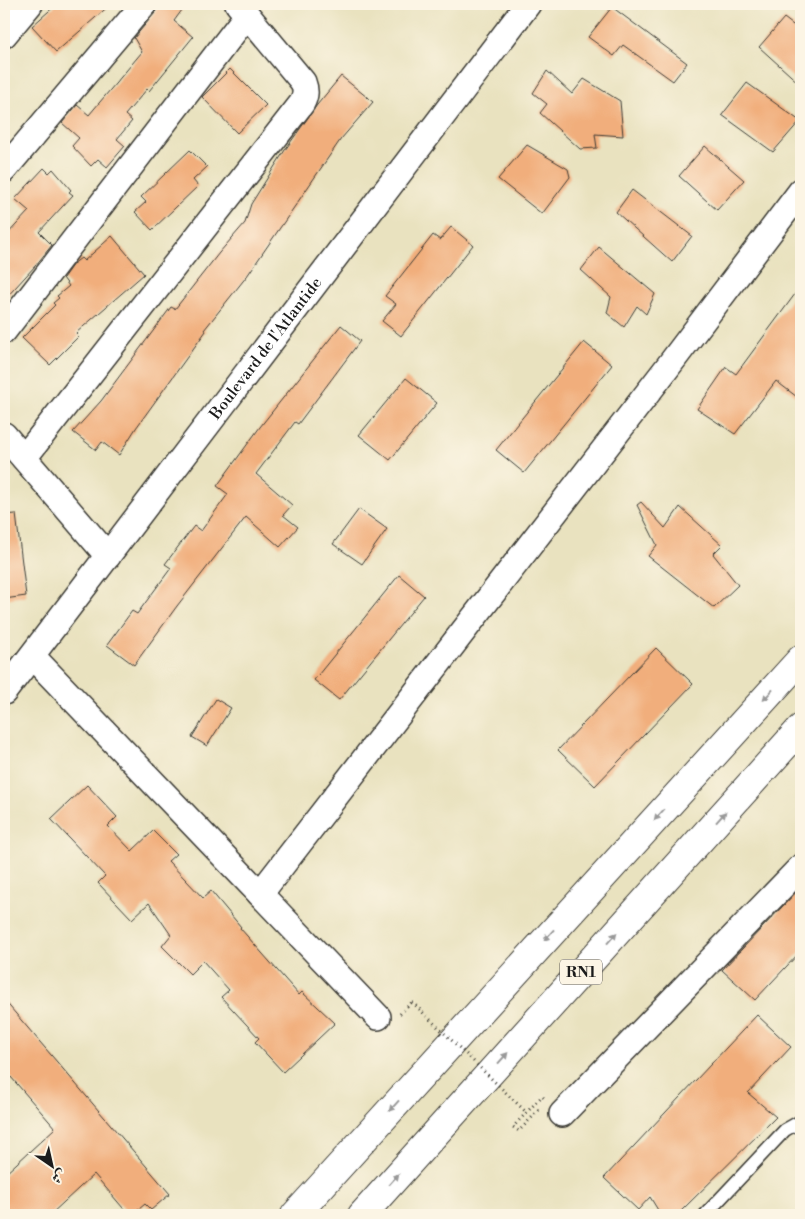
<svg xmlns="http://www.w3.org/2000/svg" width="805" height="1219" font-family="'Libre Bodoni',Amiri,serif">
	<style>
		.building { fill: #f1ae7b }
		.lines { fill: none; stroke-linecap: round; stroke-linejoin: round }
		.lane-casing { stroke: #3b3a34; stroke-width: 15 }
		.street-casing { stroke: #3b3a34; stroke-width: 28 }
		.highway-casing { stroke: #3b3a34; stroke-width: 30 }
		.path { stroke: #3b3a34; stroke-width: 3; stroke-dasharray: 1 4; stroke-linecap: butt }
		.lane { stroke: #fff; stroke-width: 12 }
		.street { stroke: #fff; stroke-width: 25 }
		.highway { stroke: #fff; stroke-width: 28 }
		.path-bridge { stroke: #3b3a34; stroke-width: 3; stroke-dasharray: 1 4; stroke-linecap: butt }
		.oneway { fill: #999 }
		.labels { text-anchor: middle; dominant-baseline: central; stroke-width: 4.5; stroke-linejoin: round; paint-order: stroke }
		.shield { fill: #fcf5e5; stroke: #5f5d58; stroke-width: 1 }
		.shield-label { font-size: 15px; font-weight: bold; fill: #1c1c1c }
		.street-label { font-size: 16px; fill: #1c1c1c; stroke: #fcf5e5 }
	</style>
	<rect width="100%" height="100%" fill="#fcf5e5"/>
	<filter id="ink" filterUnits="userSpaceOnUse"><feTurbulence type="fractalNoise" baseFrequency=".02" numOctaves="2"/><feDisplacementMap in="SourceGraphic" scale="10" xChannelSelector="R" yChannelSelector="G"/><feConvolveMatrix kernelMatrix="1 2 1 2 8 2 1 2 1" color-interpolation-filters="sRGB"/></filter>
	<filter id="wash" filterUnits="userSpaceOnUse"><feTurbulence type="fractalNoise" baseFrequency=".0096" numOctaves="4" result="noise"/><feDisplacementMap in="SourceGraphic" scale="20" xChannelSelector="R" yChannelSelector="G"/><feGaussianBlur stdDeviation="1.12" result="paint"/><feColorMatrix in="noise" values="0 0 0 0 0 0 0 0 0 0 0 0 0 0 0 0 0 1.4 0 .05"/><feComposite in="paint" operator="in"/></filter>
	<g filter="url(#wash)">
		<rect width="100%" height="100%" fill="#e9e2bf"/>
		<g id="blocks">
			<g class="building">
				<polygon points="57,4 111,4 56,52 32,26"/>
				<polygon points="158,4 168,4 182,10 174,21 193,37 149,91 147,89 125,115 132,121 117,139 125,146 107,167 98,159 91,166 72,146 79,138 62,123 77,105 89,115 142,52 134,38 155,13"/>
				<polygon points="612,7 687,63 673,81 623,45 614,56 588,37"/>
				<polygon points="784,18 801,31 801,85 759,47"/>
				<polygon points="230,69 266,105 237,133 202,97"/>
				<polygon points="547,71 572,94 584,79 620,101 623,136 595,134 597,148 580,149 540,113 547,104 533,93"/>
				<polygon points="341,76 373,102 341,139 247,276 204,330 206,331 136,428 119,455 102,442 96,450 73,432 101,401 171,307 175,309 219,253 245,223 251,204 285,150 317,105"/>
				<polygon points="747,83 800,121 773,152 722,115"/>
				<polygon points="527,145 568,169 570,177 542,214 498,179"/>
				<polygon points="705,146 744,180 717,210 679,176"/>
				<polygon points="190,150 207,167 193,180 198,186 152,230 135,212 146,202 141,197"/>
				<polygon points="44,168 49,173 53,169 71,190 69,192 73,195 39,232 52,245 36,265 4,300 4,238 29,211 15,199"/>
				<polygon points="632,190 692,236 672,262 616,212"/>
				<polygon points="451,227 473,245 401,336 382,321 396,304 385,296 433,235 440,240"/>
				<polygon points="112,236 144,274 76,333 79,336 50,365 22,338 55,305 53,303 59,298 57,296 69,286 63,278 73,264 81,258 84,261"/>
				<polygon points="599,247 655,294 646,314 637,306 624,327 607,313 611,297 581,270"/>
				<polygon points="801,286 801,400 776,381 735,434 697,409 726,367 736,374"/>
				<polygon points="341,325 360,341 298,424 295,422 256,474 292,505 283,515 298,527 280,547 246,517 177,606 134,665 107,645 132,611 137,614 171,568 165,564 194,526 201,531 228,494 217,486 260,427"/>
				<polygon points="584,342 612,365 524,473 496,450"/>
				<polygon points="406,378 437,403 390,460 359,435"/>
				<polygon points="641,502 665,528 680,507 722,545 713,554 738,585 714,608 648,556 657,545 637,505"/>
				<polygon points="359,509 387,529 362,564 333,544"/>
				<polygon points="16,514 26,596 4,599 4,515"/>
				<polygon points="399,575 424,596 339,700 314,680"/>
				<polygon points="656,648 693,684 595,786 558,750"/>
				<polygon points="216,699 231,708 207,746 192,737"/>
				<polygon points="87,785 117,817 108,826 132,851 153,831 176,854 168,861 203,898 211,891 241,927 240,928 299,995 302,992 335,1023 283,1072 255,1042 259,1038 221,997 229,990 203,961 190,974 162,946 171,935 149,903 132,919 98,883 105,876 51,819"/>
				<polygon points="801,887 801,951 755,1000 722,970"/>
				<polygon points="4,1000 170,1194 151,1210 145,1204 132,1215 129,1215 94,1174 50,1215 4,1215 4,1175 55,1128 4,1069"/>
				<polygon points="757,1015 791,1047 748,1093 776,1117 677,1215 661,1215 650,1197 638,1210 604,1178"/>
			</g>
		</g>
	</g>
	<g filter="url(#ink)">
		<use href="#blocks" fill-opacity="0" stroke="#3b3a34" stroke-width="1"/>
		<g class="lines">
			<defs>
				<polyline id="lane" points="705,1215 785,1130 801,1121"/>
				<g id="street">
					<polyline points="4,35 30,4"/>
					<polyline points="4,170 144,4"/>
					<polyline points="4,331 247,15"/>
					<polyline points="4,435 108,556"/>
					<path d="M24 458 302 103C306 95 306 90 303 82L238 4"/>
					<polyline points="32,656 378,1017"/>
					<path id="s1" d="M4 692 528 4"/>
					<polyline points="260,894 667,368 801,191"/>
					<polyline points="562,1114 801,867"/>
				</g>
				<g id="highway">
					<polyline points="295,1215 801,659"/>
					<polyline points="362,1215 801,728"/>
				</g>
			</defs>
			<use href="#lane" class="lane-casing"/>
			<use href="#street" class="street-casing"/>
			<use href="#highway" class="highway-casing"/>
			<g class="path">
				<polyline points="400,1014 412,1002"/>
				<polyline points="539,1110 519,1131 513,1127 542,1096 545,1099"/>
			</g>
			<use href="#lane" class="lane"/>
			<use href="#street" class="street"/>
			<use href="#highway" class="highway"/>
			<polyline class="path-bridge" points="412,1002 527,1113"/>
		</g>
		<defs><path id="oneway-solid" d="M-6-.8H1V-3.2L6.5 0L1 3.2V.8H-6Z" transform="scale(1.25)"/></defs>
		<g class="oneway">
			<use href="#oneway-solid" transform="translate(768 695) rotate(132)"/>
			<use href="#oneway-solid" transform="translate(659 815) rotate(132)"/>
			<use href="#oneway-solid" transform="translate(721 817) rotate(-48)"/>
			<use href="#oneway-solid" transform="translate(549 935) rotate(132)"/>
			<use href="#oneway-solid" transform="translate(612 938) rotate(-48)"/>
			<use href="#oneway-solid" transform="translate(503 1058) rotate(-48)"/>
			<use href="#oneway-solid" transform="translate(394 1106) rotate(132)"/>
			<use href="#oneway-solid" transform="translate(394 1179) rotate(-48)"/>
		</g>
	</g>
	<g class="labels">
		<rect class="shield" x="560" y="959.5" width="42" height="25" rx="4"/>
		<g class="shield-label">
			<text x="581" y="972">RN1</text>
		</g>
		<g class="street-label">
			<text stroke="none"><textPath href="#s1" startOffset="432">Boulevard de l'Atlantide</textPath></text>
		</g>
	</g>
	<rect width="805" height="1219" fill="none" stroke="#fcf5e5" stroke-width="20"/>
	<g transform="translate(52 1166) rotate(146)" stroke="#fcf5e5" stroke-width="4" paint-order="stroke">
	<path d="M0-4L9 19L0 12L-9 19Z" fill="#1c1c1c"/>
	<text y="-8" font-size="14" font-weight="bold" text-anchor="middle" fill="#1c1c1c">ش</text>
	</g>
</svg>
